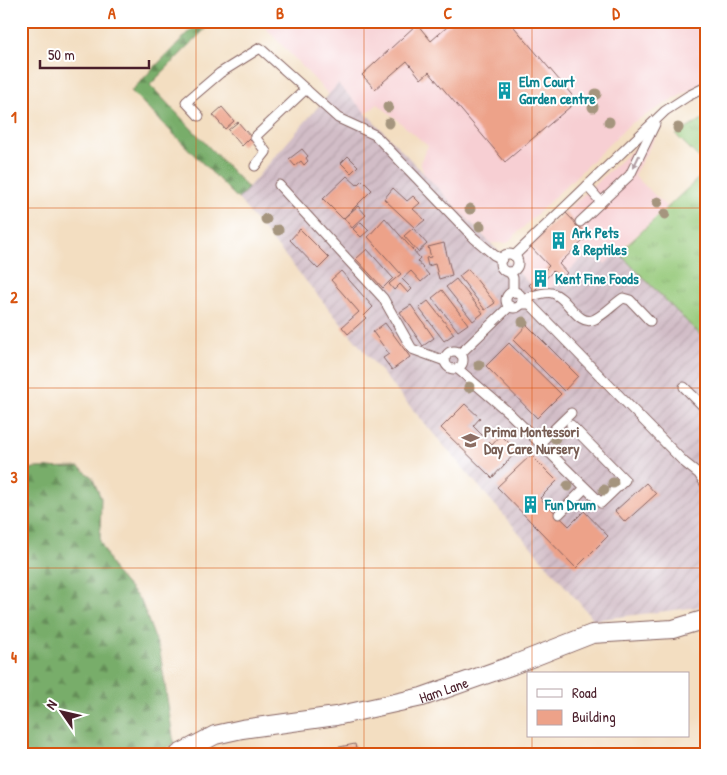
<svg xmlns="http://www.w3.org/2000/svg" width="727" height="775" font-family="'Patrick Hand',sans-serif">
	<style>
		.built { fill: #f7cfd3 }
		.industrial { fill: url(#industrial-furrows) }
		.grass { fill: url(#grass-tufts); stroke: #707452 }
		.forest { fill: url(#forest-firs); stroke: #61664a }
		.building { fill: #eda289 }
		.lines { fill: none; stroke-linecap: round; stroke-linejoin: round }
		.lane-casing { stroke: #856260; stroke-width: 11 }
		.street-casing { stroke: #856260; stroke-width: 20 }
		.lane { stroke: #fff; stroke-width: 9 }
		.street { stroke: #fff; stroke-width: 18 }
		.tree { fill: #a5957e }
		.oneway { fill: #ae9aa0 }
		.grid { fill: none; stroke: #d8530f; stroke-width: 1; stroke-opacity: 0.55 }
		.labels { text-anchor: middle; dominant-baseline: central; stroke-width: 4; stroke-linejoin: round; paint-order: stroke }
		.culture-label { font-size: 15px; font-weight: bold; fill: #0d838f; stroke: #fff; text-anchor: start }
		.education-label { font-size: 15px; font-weight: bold; fill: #785e54; stroke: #fff; text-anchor: start }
		.street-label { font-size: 15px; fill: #4a1f2b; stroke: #fff }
		.neatline { fill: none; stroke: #d8530f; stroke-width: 2 }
		.grid-label { font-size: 16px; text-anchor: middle; font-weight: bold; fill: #d8530f }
	</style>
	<defs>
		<pattern id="industrial-furrows" width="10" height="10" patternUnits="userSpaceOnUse" patternTransform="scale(1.25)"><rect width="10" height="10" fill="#d2bdc7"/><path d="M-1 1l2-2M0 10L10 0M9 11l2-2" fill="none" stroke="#b6a2ab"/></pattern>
		<pattern id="grass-tufts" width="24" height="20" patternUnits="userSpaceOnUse" patternTransform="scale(1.25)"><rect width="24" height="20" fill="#96c97a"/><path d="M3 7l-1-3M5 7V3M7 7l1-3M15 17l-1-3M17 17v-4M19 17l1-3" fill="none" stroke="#83ac6a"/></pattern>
		<pattern id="forest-firs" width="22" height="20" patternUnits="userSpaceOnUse" patternTransform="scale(1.25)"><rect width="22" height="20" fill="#78ad6a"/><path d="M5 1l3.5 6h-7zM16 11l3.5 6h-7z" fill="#648c57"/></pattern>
	</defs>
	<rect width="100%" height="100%" fill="#fff"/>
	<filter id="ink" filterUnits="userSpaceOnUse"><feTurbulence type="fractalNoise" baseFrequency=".02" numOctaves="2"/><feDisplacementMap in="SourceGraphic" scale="10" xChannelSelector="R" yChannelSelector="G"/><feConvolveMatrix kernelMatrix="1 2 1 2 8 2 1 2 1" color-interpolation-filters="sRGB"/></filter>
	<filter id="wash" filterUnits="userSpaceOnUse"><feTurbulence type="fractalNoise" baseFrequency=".0096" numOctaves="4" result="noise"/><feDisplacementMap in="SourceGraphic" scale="20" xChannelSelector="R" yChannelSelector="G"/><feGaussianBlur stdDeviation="1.12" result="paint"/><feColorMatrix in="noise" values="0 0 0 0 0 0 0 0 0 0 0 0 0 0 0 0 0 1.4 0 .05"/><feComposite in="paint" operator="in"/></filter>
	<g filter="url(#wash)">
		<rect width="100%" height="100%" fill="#f3dec1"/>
		<g class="built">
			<polygon points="259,21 706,21 706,81 630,124 507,243 491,243 424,174 420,162 428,146 378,104 358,120 333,99"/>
			<polygon points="663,123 634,175 667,207 605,264 592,249 543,297 509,263 619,162"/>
		</g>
		<polygon class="industrial" points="338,84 542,297 592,249 605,264 618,252 706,341 706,606 594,620 402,397 238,199"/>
		<g class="grass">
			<polygon points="706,117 706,165 676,135"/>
			<polygon points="706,171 706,341 619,253"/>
		</g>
		<g class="forest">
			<polygon points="200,21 213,21 150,85 248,188 238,199 131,91"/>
			<polygon points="79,467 92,477 101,498 100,541 114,571 141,601 160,652 174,744 155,754 21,754 21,472 34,468"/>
		</g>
		<g id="blocks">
			<g class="building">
				<polygon points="454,21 509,21 577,101 505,162 429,72 421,79 407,61 375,89 362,75 417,24 431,41"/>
				<polygon points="222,107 234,121 225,129 213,115"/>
				<polygon points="238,122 251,137 242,146 228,130"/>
				<polygon points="302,149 308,156 306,158 308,161 304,165 301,161 295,166 289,159"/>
				<polygon points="348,156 358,166 351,173 341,163"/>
				<polygon points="347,176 357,185 362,180 372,190 343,219 323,199"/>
				<polygon points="393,188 407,201 413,196 420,203 413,209 425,220 415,228 384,199"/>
				<polygon points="358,206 366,215 352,228 344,218"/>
				<polygon points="565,212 588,236 559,264 567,273 561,279 553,271 534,291 529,285 549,266 529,245"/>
				<polygon points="385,218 420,258 417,261 429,275 421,282 411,271 402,279 412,289 408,293 400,284 394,290 389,284 401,274 368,237"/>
				<polygon points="361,222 369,230 361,237 353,229"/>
				<polygon points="413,228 427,244 418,252 404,236"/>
				<polygon points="300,229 329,258 318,269 290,240"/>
				<polygon points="444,243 452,275 439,279 435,264 428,266 426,258 431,257 428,247"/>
				<polygon points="367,249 393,278 383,288 356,259"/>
				<polygon points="468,269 495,303 485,310 459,276"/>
				<polygon points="341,271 373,307 364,316 366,318 348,334 342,327 359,312 331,280"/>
				<polygon points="456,279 483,313 473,321 446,287"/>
				<polygon points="442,290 468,324 458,331 432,298"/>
				<polygon points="428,301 454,334 444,341 419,308"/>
				<polygon points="411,305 434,338 423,346 400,312"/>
				<polygon points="385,323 410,357 392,370 383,358 389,354 373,332"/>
				<polygon points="527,325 578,376 564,391 513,340"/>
				<polygon points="509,343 561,394 537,418 486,366"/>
				<polygon points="465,404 480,418 473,426 492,445 501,435 517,451 492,478 441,428"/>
				<polygon points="531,455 557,481 540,498 569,526 584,511 608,536 576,568 497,487"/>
				<polygon points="646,483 656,494 625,522 615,511"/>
				<polygon points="355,744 357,754 330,754 329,749"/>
			</g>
		</g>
	</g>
	<g filter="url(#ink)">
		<use href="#blocks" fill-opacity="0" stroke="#856260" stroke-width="1"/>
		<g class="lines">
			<defs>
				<g id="lane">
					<polyline points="199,116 186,102 220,73 260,48 338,118 375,135 474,238 494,255 502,259"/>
					<polyline points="255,166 266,152 255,137 306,89"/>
					<polyline points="279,185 383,298 412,349 445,361"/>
					<polyline points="587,186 601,202"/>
					<polyline points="580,222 630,175 655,124"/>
					<circle cx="509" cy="263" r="9"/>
					<polyline points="514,256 665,111 688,96 706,87"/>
					<polyline points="510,272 513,278 513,292"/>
					<circle cx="514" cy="300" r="8"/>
					<path d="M522 299C530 297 545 291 552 293 568 297 578 328 595 319 605 314 614 304 623 298L630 300 650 321"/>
					<polyline points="521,304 530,304 684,462 699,474 706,485"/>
					<circle cx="454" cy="360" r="9"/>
					<polyline points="460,354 510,306"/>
					<polyline points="458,369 508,412 601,503 625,480 571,425"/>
					<polyline points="684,387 706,409"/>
					<polyline points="540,443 571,413"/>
					<polyline points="559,514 585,488"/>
				</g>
				<g id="street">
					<path id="s1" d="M179 754 215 735 242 729 336 716 422 697 513 665 592 634 673 629 706 619"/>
				</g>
			</defs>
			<use href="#lane" class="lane-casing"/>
			<use href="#street" class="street-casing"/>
			<use href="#lane" class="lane"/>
			<use href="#street" class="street"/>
		</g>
		<g class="tree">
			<circle cx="596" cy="94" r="5.5"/>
			<circle cx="388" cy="107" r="5.5"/>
			<circle cx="593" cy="107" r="5.5"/>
			<circle cx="609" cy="122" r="5.5"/>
			<circle cx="389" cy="123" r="5.5"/>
			<circle cx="678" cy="128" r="5.5"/>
			<circle cx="658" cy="202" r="5.5"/>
			<circle cx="470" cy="209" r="5.5"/>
			<circle cx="665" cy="214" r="5.5"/>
			<circle cx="266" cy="219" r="5.5"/>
			<circle cx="480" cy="226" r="5.5"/>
			<circle cx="278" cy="230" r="5.5"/>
			<circle cx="523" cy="322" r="5.5"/>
			<circle cx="479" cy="365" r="5.5"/>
			<circle cx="469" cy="387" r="5.5"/>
			<circle cx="555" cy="438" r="5.5"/>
			<circle cx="613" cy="483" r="5.5"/>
			<circle cx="568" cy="486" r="5.5"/>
			<circle cx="604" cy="490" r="5.5"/>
		</g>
		<defs><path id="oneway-solid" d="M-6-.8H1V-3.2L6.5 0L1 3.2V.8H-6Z" transform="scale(1.25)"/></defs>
		<use class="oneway" href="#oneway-solid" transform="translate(636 162) rotate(116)"/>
	</g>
	<path class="grid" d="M196 21V754M364 21V754M532 21V674M21 208H706M21 388H706M21 568H706M532 736V754"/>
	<defs>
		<symbol id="building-bare" viewBox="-9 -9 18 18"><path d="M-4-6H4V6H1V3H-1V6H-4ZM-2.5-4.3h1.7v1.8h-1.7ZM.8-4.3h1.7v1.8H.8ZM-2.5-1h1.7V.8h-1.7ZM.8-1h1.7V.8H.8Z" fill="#0f9aa8" stroke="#fff" stroke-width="2.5" paint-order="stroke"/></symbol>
		<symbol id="school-bare" viewBox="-9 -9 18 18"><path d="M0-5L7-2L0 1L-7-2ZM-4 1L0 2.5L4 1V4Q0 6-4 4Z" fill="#8d6e63" stroke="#fff" stroke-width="2.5" paint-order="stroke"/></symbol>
	</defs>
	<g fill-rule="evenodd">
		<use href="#building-bare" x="492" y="78" width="25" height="25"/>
		<use href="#building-bare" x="546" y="228" width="25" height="25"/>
		<use href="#building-bare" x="528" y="266" width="25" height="25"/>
		<use href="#school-bare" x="458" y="428" width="25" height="25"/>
		<use href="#building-bare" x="518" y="492" width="25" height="25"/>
	</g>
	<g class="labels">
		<g class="culture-label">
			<text x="519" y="81">Elm Court<tspan x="519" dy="17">Garden centre</tspan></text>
			<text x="572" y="232">Ark Pets<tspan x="572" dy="17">&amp; Reptiles</tspan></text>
			<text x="555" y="278">Kent Fine Foods</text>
			<text x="545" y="504">Fun Drum</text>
		</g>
		<g class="education-label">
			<text x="484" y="431">Prima Montessori<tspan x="484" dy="17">Day Care Nursery</tspan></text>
		</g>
		<g class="street-label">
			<text stroke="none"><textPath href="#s1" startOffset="274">Ham Lane</textPath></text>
		</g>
	</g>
	<rect width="727" height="775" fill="none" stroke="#fff" stroke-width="55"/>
	<rect x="527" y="672" width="162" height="65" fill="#ffffff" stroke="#b7a5aa"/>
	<rect x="537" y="689" width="25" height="8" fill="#ffffff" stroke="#b7a5aa"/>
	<text x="572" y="698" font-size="15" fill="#4a1f2b">Road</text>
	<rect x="537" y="710" width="25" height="15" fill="#eda289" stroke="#b7a5aa"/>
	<text x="572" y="722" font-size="15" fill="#4a1f2b">Building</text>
	<g transform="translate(62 712) rotate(304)" stroke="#ffffff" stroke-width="4" paint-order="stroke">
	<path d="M0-4L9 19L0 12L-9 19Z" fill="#4a1f2b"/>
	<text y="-8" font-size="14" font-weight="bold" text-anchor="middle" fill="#4a1f2b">N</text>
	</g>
	<path d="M40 60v8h109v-8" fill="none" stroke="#4a1f2b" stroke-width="2.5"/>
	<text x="48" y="60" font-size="15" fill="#4a1f2b" stroke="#ffffff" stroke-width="4" paint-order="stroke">50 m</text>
	<rect x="28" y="28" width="672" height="720" class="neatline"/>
	<g class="grid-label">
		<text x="112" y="19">A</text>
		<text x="280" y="19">B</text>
		<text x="448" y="19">C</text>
		<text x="616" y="19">D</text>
		<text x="14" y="123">1</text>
		<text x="14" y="303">2</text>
		<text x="14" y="483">3</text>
		<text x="14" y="663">4</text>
	</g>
</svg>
